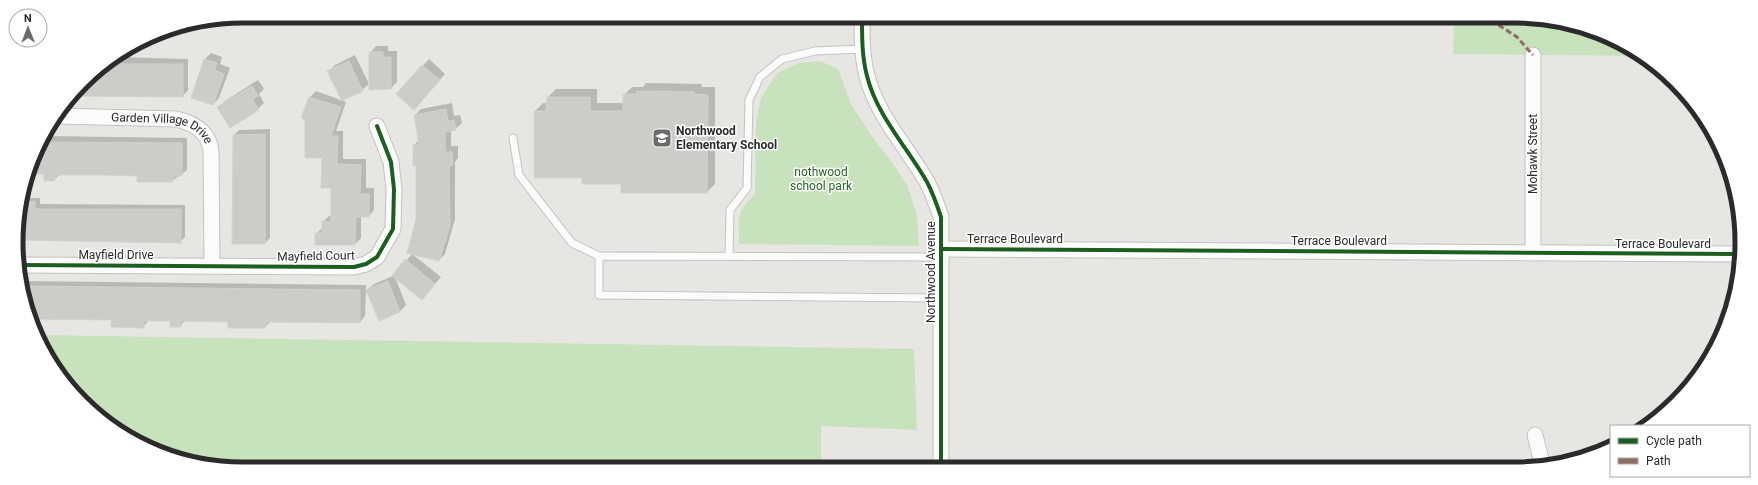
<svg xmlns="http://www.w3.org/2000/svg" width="1758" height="485" font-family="Roboto,sans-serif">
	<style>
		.green { fill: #c8e2bd }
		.shadow { fill: #0003 }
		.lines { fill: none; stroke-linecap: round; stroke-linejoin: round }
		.stream { stroke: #9acae5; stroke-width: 4 }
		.building { fill: #cdccc9; stroke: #d3d2ce }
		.lane-casing { stroke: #c2c2c1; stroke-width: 9 }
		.street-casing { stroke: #c2c2c1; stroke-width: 17 }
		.lane { stroke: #fcfbfb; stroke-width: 7 }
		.street { stroke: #fcfbfb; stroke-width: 15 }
		.quiet { stroke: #8d6e63; stroke-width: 3; stroke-dasharray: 6 3; stroke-linecap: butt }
		.cycleway-casing { stroke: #fff; stroke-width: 6 }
		.cycleway { stroke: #1b5e20; stroke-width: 4 }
		.labels { text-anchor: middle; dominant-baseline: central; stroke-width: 3; stroke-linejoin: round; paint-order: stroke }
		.poi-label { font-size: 12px; font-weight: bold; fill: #2b2b2b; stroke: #fff; text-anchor: start }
		.street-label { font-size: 12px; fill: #2b2b2b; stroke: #fff }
		.park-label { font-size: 12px; fill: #276320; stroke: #fff }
		.rim { fill: none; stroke: #2b2b2b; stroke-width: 5 }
	</style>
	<rect width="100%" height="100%" fill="#e8e6e2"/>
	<g class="green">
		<polygon points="1454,20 1559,20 1643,56 1453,54"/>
		<path d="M820 61 838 69 851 104 871 135 894 165 908 187 917 216 919 246 739 244C739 216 735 215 755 194L756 122 761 98 777 73 799 63Z"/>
		<polygon points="40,335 914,349 917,430 821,426 821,466 199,465 129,439 63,380"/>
	</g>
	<g class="shadow">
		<polygon points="376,46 388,46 388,51 397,51 397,82 391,88 370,53"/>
		<polygon points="211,53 222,57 220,64 230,68 219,98 213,104 192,97 205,59"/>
		<polygon points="355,55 369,84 362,90 329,71 335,65"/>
		<polygon points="117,57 188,59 188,90 183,96 76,95 93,72"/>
		<polygon points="429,59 445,74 420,102 398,94"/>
		<polygon points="258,80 264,89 259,94 264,103 258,109 218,108 225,101"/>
		<polygon points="646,83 701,84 702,87 715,87 715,184 707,192 583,177 535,177 535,111 543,103 547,103 548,97 556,89 597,89 597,103 624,103 624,95 632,87 643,87"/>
		<polygon points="316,91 346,102 336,131 343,131 343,159 366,159 366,188 374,188 374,210 369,216 361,216 361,238 355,244 316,244 316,234 322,228 323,222 329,216 332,216 332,187 323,157 306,119 303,118 310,97"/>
		<polygon points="452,103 454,116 460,115 462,123 455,129 451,130 451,146 458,146 458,158 455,162 455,219 445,254 439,260 417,220 417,165 414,145 419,140 415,115 421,109"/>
		<polygon points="270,129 270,238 265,243 234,135 239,130"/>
		<polygon points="44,136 187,138 187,170 172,181 138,175 60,174 54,180 45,173 31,173 39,142"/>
		<polygon points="27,198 40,198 40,204 185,205 185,237 180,242 18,240 17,227 23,202"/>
		<polygon points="412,254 441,277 422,299 395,277 406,305 400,311 379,319 367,290 374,284 393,276"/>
		<polygon points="22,281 366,285 365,316 360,322 271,321 265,327 229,321 186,320 180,326 171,320 149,320 143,327 112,319 32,318 24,301"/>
	</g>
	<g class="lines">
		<polyline class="stream" points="1627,48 1627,50"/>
	</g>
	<g class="building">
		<polygon points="369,52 383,52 383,57 391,57 391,89 369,90"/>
		<polygon points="204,59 217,63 214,70 224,74 213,105 191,98"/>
		<polygon points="349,61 363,91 342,101 327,71"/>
		<polygon points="107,64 183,64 183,97 75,96 93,72"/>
		<polygon points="422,65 440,80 414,110 396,94"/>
		<polygon points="252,86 258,96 252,99 259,110 230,128 217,107"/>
		<polygon points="637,91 694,92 694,94 708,95 707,193 621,193 621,184 582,184 582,178 534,178 534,111 546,111 547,97 590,97 590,111 623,111 623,94 637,94"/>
		<polygon points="309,97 341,107 331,136 338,136 337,164 361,165 360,194 369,194 369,217 356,217 355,245 315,245 315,233 322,233 322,221 331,222 331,188 321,188 322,158 305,158 305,120 301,118"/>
		<polygon points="446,109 448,121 454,120 456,130 445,132 445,152 452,152 453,165 449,166 450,226 439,261 407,253 416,220 416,166 413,166 413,145 419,145 414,115"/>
		<polygon points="265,134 265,244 232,244 233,135"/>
		<polygon points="40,142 182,143 182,176 173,176 173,182 137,182 137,176 102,175 55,175 55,181 44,181 44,174 31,174"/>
		<polygon points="23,202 35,202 35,209 181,209 181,243 18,240 16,227"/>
		<polygon points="405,259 435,284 422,300 392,276"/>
		<polygon points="388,281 400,312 379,321 366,290"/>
		<polygon points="22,286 360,290 360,323 266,322 265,328 228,328 228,322 180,321 181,327 170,327 170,321 144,321 144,328 111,327 111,320 32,319 24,301"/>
	</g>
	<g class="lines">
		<defs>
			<g id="lane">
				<polyline points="513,138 519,175 572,243 599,256"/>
				<polyline points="729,256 730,210 747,188 749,100 760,77 782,59 815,51 862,49"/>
				<polyline points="941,298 599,295 599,256 941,257"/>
			</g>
			<g id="street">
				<path d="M862 18C862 38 862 57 867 76 877 116 907 147 927 182 933 193 937 205 941 217V466"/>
				<polyline points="1533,55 1533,253"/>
				<path id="s1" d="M59 116 176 119C193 123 209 131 211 151L212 266"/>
				<polyline points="941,249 1738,254"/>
				<polyline points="20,265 354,267 366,264 377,257 393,229 394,189 391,162 377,126"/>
				<polyline points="1535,435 1541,459 1545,467"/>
			</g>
		</defs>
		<use href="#lane" class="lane-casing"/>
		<use href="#street" class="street-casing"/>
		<use href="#lane" class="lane"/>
		<use href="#street" class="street"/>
		<polyline class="quiet" points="1491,20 1517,37 1533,55"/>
		<defs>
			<g id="cycleway">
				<path d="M862 18C862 38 862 57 867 76 877 116 907 147 927 182 933 193 937 205 941 217V466"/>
				<polyline points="941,249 1738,254"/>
				<polyline points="20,265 354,267 366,264 377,257 393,229 394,189 391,162 377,126"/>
			</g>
		</defs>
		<use href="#cycleway" class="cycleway-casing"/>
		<use href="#cycleway" class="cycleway"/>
	</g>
	<defs>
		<symbol id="school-square" viewBox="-11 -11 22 22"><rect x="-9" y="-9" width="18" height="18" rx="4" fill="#6d6c6b" stroke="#fff"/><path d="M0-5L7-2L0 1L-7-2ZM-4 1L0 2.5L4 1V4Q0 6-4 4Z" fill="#fff"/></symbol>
	</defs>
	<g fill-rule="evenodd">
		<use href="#school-square" x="651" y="127" width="22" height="22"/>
	</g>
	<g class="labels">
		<g class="poi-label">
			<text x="676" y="131">Northwood<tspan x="676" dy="14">Elementary School</tspan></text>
		</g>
		<g class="street-label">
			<text stroke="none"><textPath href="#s1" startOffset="106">Garden Village Drive</textPath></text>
			<text transform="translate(1533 154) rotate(-90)">Mohawk Street</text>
			<text x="1015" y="239">Terrace Boulevard</text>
			<text x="1339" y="241">Terrace Boulevard</text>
			<text x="1663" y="244">Terrace Boulevard</text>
			<text x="116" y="255">Mayfield Drive</text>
			<text transform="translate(316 256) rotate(-1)">Mayfield Court</text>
			<text transform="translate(931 272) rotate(-90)">Northwood Avenue</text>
		</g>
		<g class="park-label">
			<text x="821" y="172">nothwood<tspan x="821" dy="14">school park</tspan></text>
		</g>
	</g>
	<path d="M0 0H1758V485H0ZM242 23H1516A219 219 0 0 1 1735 242V243A219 219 0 0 1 1516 462H242A219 219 0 0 1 23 243V242A219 219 0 0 1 242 23Z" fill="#fff" fill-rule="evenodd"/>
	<path class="rim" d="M242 23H1516A219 219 0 0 1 1735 242V243A219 219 0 0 1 1516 462H242A219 219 0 0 1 23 243V242A219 219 0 0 1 242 23Z"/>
	<rect x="1610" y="425" width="140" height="52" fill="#ffffff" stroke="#aaaaaa"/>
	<rect x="1618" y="438" width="20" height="6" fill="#1b5e20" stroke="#aaaaaa"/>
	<text x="1646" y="445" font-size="12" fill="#2b2b2b">Cycle path</text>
	<rect x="1618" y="458" width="20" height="6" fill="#8d6e63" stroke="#aaaaaa"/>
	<text x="1646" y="465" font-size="12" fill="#2b2b2b">Path</text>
	<g transform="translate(28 28) rotate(359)"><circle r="19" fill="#ffffff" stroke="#aaaaaa"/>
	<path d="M0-3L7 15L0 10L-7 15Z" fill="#6d6c6b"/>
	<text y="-6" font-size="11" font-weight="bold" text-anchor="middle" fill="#2b2b2b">N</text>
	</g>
</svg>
